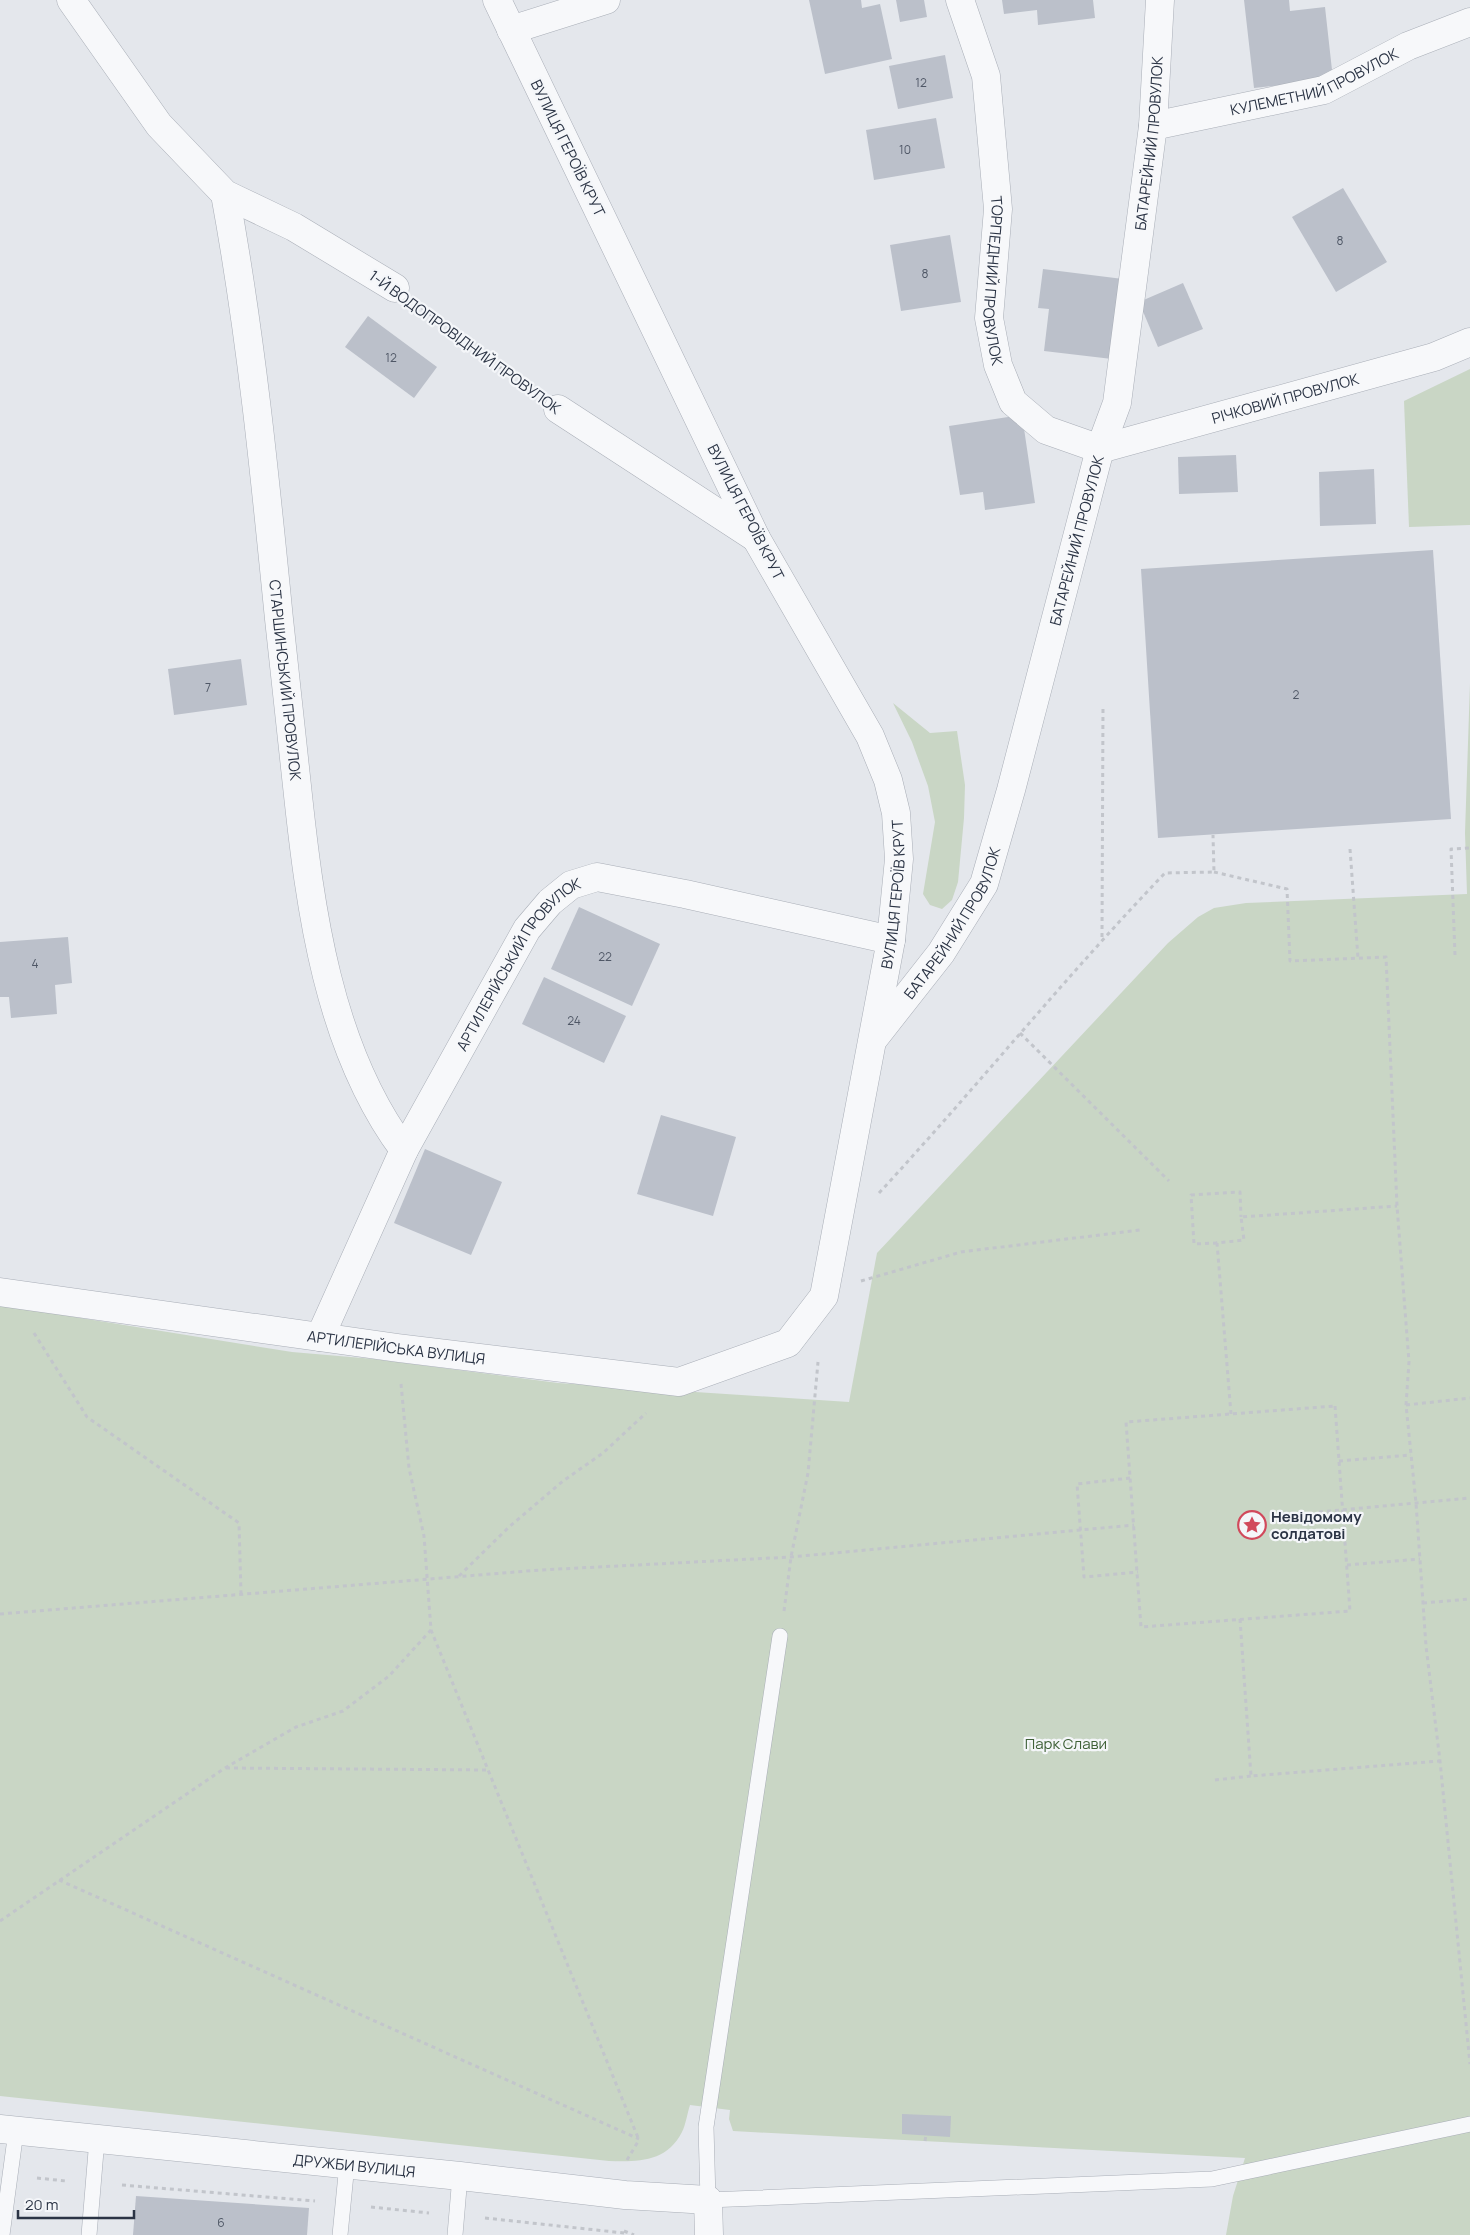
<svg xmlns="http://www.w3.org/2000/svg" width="1470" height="2235" font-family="Manrope,sans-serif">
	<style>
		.green { fill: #c9d6c5 }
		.building { fill: #bbc0ca }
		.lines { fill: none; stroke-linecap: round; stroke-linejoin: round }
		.service-casing { stroke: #a9aeb7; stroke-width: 16 }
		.minor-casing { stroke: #a9aeb7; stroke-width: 29 }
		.tertiary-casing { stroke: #a9aeb7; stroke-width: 29 }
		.path { stroke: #c2c5cb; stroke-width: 3; stroke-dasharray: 4 4; stroke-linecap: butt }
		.service { stroke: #f7f8fa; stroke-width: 15 }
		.minor { stroke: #f7f8fa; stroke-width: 28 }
		.tertiary { stroke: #f7f8fa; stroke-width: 28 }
		.labels { text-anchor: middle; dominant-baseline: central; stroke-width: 4.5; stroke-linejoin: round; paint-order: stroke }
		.number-label { font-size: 12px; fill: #4f5766 }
		.street-label { font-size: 15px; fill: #2b3445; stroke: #f4f6f9 }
		.poi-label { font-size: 15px; font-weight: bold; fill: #2b3445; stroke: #f4f6f9; text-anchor: start }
		.park-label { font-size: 15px; fill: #3f6138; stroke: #f4f6f9 }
	</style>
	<rect width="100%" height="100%" fill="#e4e7ec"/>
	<g class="green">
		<polygon points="1470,369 1470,525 1409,527 1404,401"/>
		<path d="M1470 683V2235H1226L1233 2196 1245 2158 733 2131 729 2119 730 2110 690 2105C687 2114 686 2124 682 2132 667 2162 638 2162 609 2161L0 2096V1305L292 1352 374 1359 558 1383 849 1402 877 1253 1168 943 1198 917 1214 908 1246 903 1467 894 1465 833Z"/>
		<polygon points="893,703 930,733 957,731 965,785 964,818 958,882 952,900 942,909 930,905 923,894 935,822 928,786 912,742"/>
	</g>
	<g class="building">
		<polygon points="809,0 861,0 862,8 880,4 892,59 825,74"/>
		<polygon points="896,0 924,0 927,17 900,22"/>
		<polygon points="1002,0 1093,0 1095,18 1038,25 1037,10 1004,14"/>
		<polygon points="1244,0 1289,0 1290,11 1325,7 1333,79 1254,88"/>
		<polygon points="945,55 953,98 898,109 889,66"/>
		<polygon points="936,118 945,168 874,180 866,130"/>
		<polygon points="1343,188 1387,262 1336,292 1292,217"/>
		<polygon points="950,235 961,302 901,311 890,245"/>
		<polygon points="1043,269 1123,279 1112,359 1044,351 1049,309 1038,308"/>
		<polygon points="1183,283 1203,329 1158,347 1139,302"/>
		<polygon points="368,316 437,367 414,398 345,347"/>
		<polygon points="1022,415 1035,503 985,510 983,492 960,495 949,426"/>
		<polygon points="1236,455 1238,492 1179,494 1178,457"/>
		<polygon points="1374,469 1376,524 1320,526 1319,472"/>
		<polygon points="1433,550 1451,819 1158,838 1141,569"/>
		<polygon points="241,659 247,705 174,715 168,669"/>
		<polygon points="579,907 660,944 632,1006 551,969"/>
		<polygon points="68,937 72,983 55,985 57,1014 11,1018 9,997 0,997 0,942"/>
		<polygon points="544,977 626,1016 604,1063 522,1024"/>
		<polygon points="661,1115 736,1137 713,1216 637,1194"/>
		<polygon points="425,1149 502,1182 471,1255 394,1223"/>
		<polygon points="902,2114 951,2116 950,2137 902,2134"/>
		<polygon points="136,2196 309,2208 307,2235 133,2235"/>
	</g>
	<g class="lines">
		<defs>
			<g id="service">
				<polyline points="780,1636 706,2127 708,2200 1212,2179 1470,2124"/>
				<polyline points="2,2235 16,2131"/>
				<polyline points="89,2235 97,2139"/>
				<polyline points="340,2235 347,2164"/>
				<polyline points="455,2235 460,2176"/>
			</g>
			<g id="minor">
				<polyline points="71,0 159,125 225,194 294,227 395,288"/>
				<path id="s1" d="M960 0 986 76 998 209 989 318 998 365 1013 402 1046 430 1100 449"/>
				<polyline points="511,30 606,0"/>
				<path id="s2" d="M1153 126 1324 90 1408 46 1470 22"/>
				<path id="s3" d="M225 194C251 335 265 477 279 619 285 675 291 730 297 786 310 909 328 1048 404 1150"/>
				<polyline points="558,409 756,538"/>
				<path id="s4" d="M1100 449 1434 357 1470 342"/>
				<path id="s5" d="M875 1037 941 953 984 884 1011 790 1100 449 1117 403 1153 126 1160 0"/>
				<path id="s6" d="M0 1292 398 1348 679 1382 788 1343 824 1296 891 940 899 859 896 813 888 780 870 736 756 538 497 0"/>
				<path id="s7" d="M320 1337 404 1150 489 997 527 929 550 902 571 885 597 877 685 894 891 940"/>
			</g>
			<g id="tertiary">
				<path id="s8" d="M0 2129 460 2176 625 2195 708 2200 709 2235"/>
			</g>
		</defs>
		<use href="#service" class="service-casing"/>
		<use href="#minor" class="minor-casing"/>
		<use href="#tertiary" class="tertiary-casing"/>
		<g class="path">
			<polyline points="422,308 530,390"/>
			<polyline points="1350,849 1358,958"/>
			<polyline points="1214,872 1287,889 1290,961 1386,957 1397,1206 1409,1362 1406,1405 1416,1503 1426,1646 1440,1761 1470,2064"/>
			<polyline points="1102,937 1103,706"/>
			<polyline points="1455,955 1451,849 1470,848"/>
			<polyline points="1020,1033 1169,1181"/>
			<path d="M879 1193C976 1088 1066 976 1165 873L1214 872 1213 835"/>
			<polyline points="1217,1243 1194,1244 1191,1195 1240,1192 1241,1217"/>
			<polyline points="861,1281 961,1252 1140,1230"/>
			<polyline points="34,1333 87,1417 239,1523 241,1594"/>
			<polyline points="401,1384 409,1468 424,1536 431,1630 639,2140"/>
			<polyline points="1406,1405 1470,1398"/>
			<polygon points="1335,1406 1350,1611 1141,1627 1126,1422"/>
			<polyline points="1231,1414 1217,1243 1244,1240 1241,1217 1397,1206"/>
			<polyline points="1339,1461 1411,1455"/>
			<polyline points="1130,1478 1077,1484 1084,1577 1138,1572"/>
			<polyline points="1319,1512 1470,1498"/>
			<polyline points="1347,1565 1420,1559"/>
			<polyline points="459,1576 509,1527 563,1481 603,1453 646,1413"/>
			<polyline points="1423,1603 1470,1599"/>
			<polyline points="784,1611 791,1557 808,1473 818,1362"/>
			<polyline points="0,1614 540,1570 791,1557 1134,1525"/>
			<polyline points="1240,1619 1251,1776 1440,1761"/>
			<polyline points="226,1768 488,1770"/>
			<polyline points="1215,1780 1251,1776"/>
			<polyline points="59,1880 639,2139"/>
			<polyline points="0,1921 225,1768 296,1727 343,1711 389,1676 431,1630"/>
			<polyline points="925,2141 926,2135"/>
			<polyline points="627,2160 639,2140"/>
			<polyline points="37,2178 66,2181"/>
			<polyline points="122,2185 315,2201"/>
			<polyline points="371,2207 429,2213"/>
			<polyline points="485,2218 624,2233"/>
			<polyline points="624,2231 634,2235"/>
		</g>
		<use href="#service" class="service"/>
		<use href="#minor" class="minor"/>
		<use href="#tertiary" class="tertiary"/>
	</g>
	<defs>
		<symbol id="sight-ring" viewBox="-11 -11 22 22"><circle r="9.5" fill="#f4f6f9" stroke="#d1495b" stroke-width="1.5"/><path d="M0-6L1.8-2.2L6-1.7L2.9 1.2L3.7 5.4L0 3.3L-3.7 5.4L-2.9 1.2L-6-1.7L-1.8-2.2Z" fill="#d1495b"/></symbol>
	</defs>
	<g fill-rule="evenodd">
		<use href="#sight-ring" x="1236" y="1509" width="32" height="32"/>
	</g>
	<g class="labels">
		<g class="number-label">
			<text x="921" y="82">12</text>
			<text x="905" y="149">10</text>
			<text x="1340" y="240">8</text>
			<text x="925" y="273">8</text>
			<text x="391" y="357">12</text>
			<text x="208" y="687">7</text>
			<text x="1296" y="694">2</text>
			<text x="605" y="956">22</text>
			<text x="35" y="963">4</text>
			<text x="574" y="1020">24</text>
			<text x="221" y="2222">6</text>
		</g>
		<g class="street-label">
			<text stroke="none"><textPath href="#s2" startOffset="168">КУЛЕМЕТНИЙ ПРОВУЛОК</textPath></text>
			<text stroke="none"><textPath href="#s5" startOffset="949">БАТАРЕЙНИЙ ПРОВУЛОК</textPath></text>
			<text transform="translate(568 148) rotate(64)">ВУЛИЦЯ ГЕРОЇВ КРУТ</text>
			<text stroke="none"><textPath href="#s1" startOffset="286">ТОРПЕДНИЙ ПРОВУЛОК</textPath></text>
			<text transform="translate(465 342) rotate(36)">1-Й ВОДОПРОВІДНИЙ ПРОВУЛОК</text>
			<text stroke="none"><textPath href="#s4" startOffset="192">РІЧКОВИЙ ПРОВУЛОК</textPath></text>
			<text transform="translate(746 512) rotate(63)">ВУЛИЦЯ ГЕРОЇВ КРУТ</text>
			<text stroke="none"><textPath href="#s5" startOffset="544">БАТАРЕЙНИЙ ПРОВУЛОК</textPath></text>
			<text stroke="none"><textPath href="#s3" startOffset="490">СТАРШИНСЬКИЙ ПРОВУЛОК</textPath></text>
			<text stroke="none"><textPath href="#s6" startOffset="1268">ВУЛИЦЯ ГЕРОЇВ КРУТ</textPath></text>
			<text stroke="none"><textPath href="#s5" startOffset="139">БАТАРЕЙНИЙ ПРОВУЛОК</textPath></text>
			<text stroke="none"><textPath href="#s7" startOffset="425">АРТИЛЕРІЙСЬКИЙ ПРОВУЛОК</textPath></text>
			<text stroke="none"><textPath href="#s6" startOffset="400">АРТИЛЕРІЙСЬКА ВУЛИЦЯ</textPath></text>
			<text stroke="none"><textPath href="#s8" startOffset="356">ДРУЖБИ ВУЛИЦЯ</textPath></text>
		</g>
		<g class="poi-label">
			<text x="1271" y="1516">Невідомому<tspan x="1271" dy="17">солдатові</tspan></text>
		</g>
		<g class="park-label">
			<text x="1066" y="1743">Парк Слави</text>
		</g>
	</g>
	<path d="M18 2210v8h116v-8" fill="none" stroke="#2b3445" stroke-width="2.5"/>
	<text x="25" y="2210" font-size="15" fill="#2b3445" stroke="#f4f6f9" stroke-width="4" paint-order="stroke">20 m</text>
</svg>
